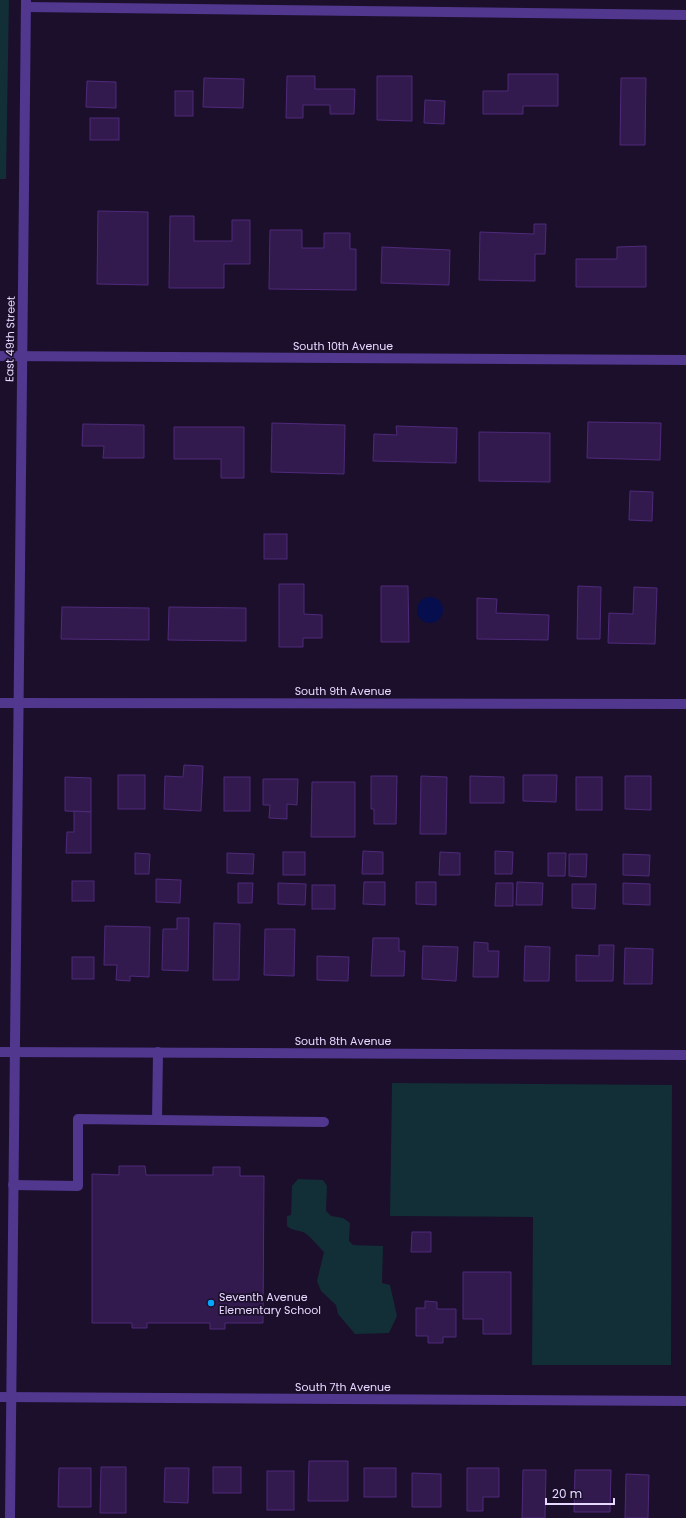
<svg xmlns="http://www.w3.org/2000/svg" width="686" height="1518" font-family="Poppins,sans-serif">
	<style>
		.green { fill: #122e36 }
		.water { fill: #070e4d }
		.building { fill: #321a4e; stroke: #4f2a7b }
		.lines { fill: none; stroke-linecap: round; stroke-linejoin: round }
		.lane { stroke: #51378d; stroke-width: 10 }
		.street { stroke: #51378d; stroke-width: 10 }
		.poi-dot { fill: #05a6ff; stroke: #1b0f2b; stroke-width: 1.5 }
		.labels { text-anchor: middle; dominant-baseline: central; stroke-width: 3.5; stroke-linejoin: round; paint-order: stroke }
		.street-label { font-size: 11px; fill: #e7d9ff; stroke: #1b0f2b }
		.poi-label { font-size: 11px; fill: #e7d9ff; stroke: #1b0f2b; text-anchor: start }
	</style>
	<rect width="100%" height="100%" fill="#1b0f2b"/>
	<g class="green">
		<polygon points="0,0 9,0 6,179 0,179"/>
		<polygon points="392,1083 672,1085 671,1365 532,1365 533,1217 390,1216"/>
		<path d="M298 1179 323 1180 327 1186 326 1211 331 1216 343 1218 350 1223 349 1241 353 1245 383 1246 382 1283 390 1285 397 1316 389 1333 355 1334 338 1314 336 1305 321 1291 317 1281 324 1252C318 1246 312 1238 305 1233 299 1230 292 1231 287 1226V1216L291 1215 292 1186Z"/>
	</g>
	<circle class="water" cx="430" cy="610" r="13"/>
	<g class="building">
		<polygon points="508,74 558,74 558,106 523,106 523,114 483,114 483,91 508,91"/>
		<polygon points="287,76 315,76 315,89 355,89 354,114 330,114 330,105 303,105 303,118 286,118"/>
		<polygon points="377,76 412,76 412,121 377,120"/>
		<polygon points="204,78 244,79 243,108 203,107"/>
		<polygon points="621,78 646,78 645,145 620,145"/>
		<polygon points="87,81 116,82 116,108 86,107"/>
		<rect x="175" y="91" width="18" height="25"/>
		<polygon points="425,100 445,101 444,124 424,123"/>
		<rect x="90" y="118" width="29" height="22"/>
		<polygon points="98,211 148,212 148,285 97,284"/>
		<polygon points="170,216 194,216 194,241 232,241 232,220 250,220 250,264 224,264 224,288 169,288"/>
		<polygon points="534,224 546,224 545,254 535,254 535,281 479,280 480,232 534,234"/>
		<polygon points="270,230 302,230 302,248 324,248 324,233 350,233 350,249 356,249 356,290 269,289"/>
		<polygon points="646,246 646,287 576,287 576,259 617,259 617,247"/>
		<polygon points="382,247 450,250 449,285 381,283"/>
		<polygon points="588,422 661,423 660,460 587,458"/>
		<polygon points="272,423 345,425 344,474 271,472"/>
		<polygon points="83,424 144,425 144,458 103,458 104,446 82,446"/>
		<polygon points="396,426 457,428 456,463 373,461 374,434 397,435"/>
		<polygon points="174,427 244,427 244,478 221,478 221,459 174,459"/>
		<polygon points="479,432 550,433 550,482 479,481"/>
		<polygon points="630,491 653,492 652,521 629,520"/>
		<rect x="264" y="534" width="23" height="25"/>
		<polygon points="279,584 304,584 304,614 322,615 322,638 303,638 303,647 279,647"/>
		<polygon points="381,586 408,586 409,642 381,642"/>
		<polygon points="578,586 601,587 600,639 577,639"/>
		<polygon points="634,587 657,588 655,644 608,643 609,613 633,614"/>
		<polygon points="477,598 497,599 496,613 549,615 548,640 477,639"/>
		<polygon points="62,607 149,608 149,640 61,639"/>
		<polygon points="169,607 246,608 246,641 168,640"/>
		<polygon points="184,765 203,766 201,811 164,809 165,776 183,777"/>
		<rect x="118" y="775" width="27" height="34"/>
		<polygon points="523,775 557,775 556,802 523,801"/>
		<polygon points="371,776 397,776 396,824 374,824 374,809 371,809"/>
		<polygon points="421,776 447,777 446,834 420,834"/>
		<polygon points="470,776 504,777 504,803 470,803"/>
		<polygon points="625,776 651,776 651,810 625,809"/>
		<polygon points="65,777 91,778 91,812 65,811"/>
		<rect x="224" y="777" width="26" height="34"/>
		<rect x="576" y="777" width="26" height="33"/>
		<polygon points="263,779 298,779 297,805 287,804 287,819 269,818 270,805 263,805"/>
		<polygon points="312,782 355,782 355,837 311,837"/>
		<polygon points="74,811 91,812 91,853 66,853 67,832 74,832"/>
		<polygon points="363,851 383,852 383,874 362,874"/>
		<polygon points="495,851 513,852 512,874 495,874"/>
		<rect x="283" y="852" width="22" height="23"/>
		<polygon points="440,852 460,853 460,875 439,875"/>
		<polygon points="135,853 150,854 149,874 135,874"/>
		<polygon points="227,853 254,854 253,874 227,873"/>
		<polygon points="548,853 566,853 565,876 548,876"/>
		<polygon points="569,854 587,854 586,877 569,876"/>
		<polygon points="623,854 650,855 649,876 623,875"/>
		<polygon points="156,879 181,880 180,903 156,902"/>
		<rect x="72" y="881" width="22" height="20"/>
		<polygon points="364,882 385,882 385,905 363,904"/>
		<polygon points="416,882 436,882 436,905 416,904"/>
		<polygon points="517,882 543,883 542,905 516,905"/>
		<polygon points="238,883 253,883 252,903 238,903"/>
		<polygon points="278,883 306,884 305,905 278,904"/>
		<polygon points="496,883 513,883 513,906 495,906"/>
		<polygon points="623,883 650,884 650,905 623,904"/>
		<polygon points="572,884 596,884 595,909 572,908"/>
		<rect x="312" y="885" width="23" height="24"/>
		<polygon points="177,918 189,918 188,971 162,970 163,929 177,929"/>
		<polygon points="214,923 240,924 239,980 213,980"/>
		<polygon points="105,926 150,927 149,977 130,976 130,981 116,980 117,965 104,965"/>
		<polygon points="265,929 295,929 294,976 264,975"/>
		<polygon points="373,938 399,938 399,951 405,951 404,976 371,976"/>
		<polygon points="474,942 488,943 488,951 499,951 498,977 473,977"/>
		<polygon points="599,945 614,945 613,981 576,981 576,955 599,956"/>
		<polygon points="423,946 458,947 456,981 422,979"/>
		<polygon points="525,946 550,947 549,981 524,981"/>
		<polygon points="625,948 653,949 652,984 624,984"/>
		<polygon points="317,956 349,957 348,981 317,980"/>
		<rect x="72" y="957" width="22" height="22"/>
		<polygon points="119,1166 145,1166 146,1175 213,1175 213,1167 240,1167 240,1176 264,1176 263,1323 225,1323 225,1329 210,1329 210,1323 147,1323 147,1328 132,1328 132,1323 92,1323 92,1174 119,1175"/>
		<polygon points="412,1232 431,1232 431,1252 411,1252"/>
		<polygon points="463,1272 511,1272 511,1334 483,1334 483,1319 463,1319"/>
		<polygon points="425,1301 437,1302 437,1309 456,1309 456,1337 443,1337 443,1343 428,1343 428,1336 416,1336 416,1308 425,1308"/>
		<polygon points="309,1461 348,1461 348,1501 308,1501"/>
		<polygon points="101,1467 126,1467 126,1513 100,1513"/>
		<rect x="213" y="1467" width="28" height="26"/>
		<polygon points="59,1468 91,1468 91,1507 58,1507"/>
		<polygon points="165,1468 189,1468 188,1503 164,1502"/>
		<rect x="364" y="1468" width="32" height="29"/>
		<polygon points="467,1468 499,1468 499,1497 483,1497 483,1511 467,1511"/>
		<polygon points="523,1470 546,1470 545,1518 522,1518"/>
		<polygon points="575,1470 611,1470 610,1512 574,1512"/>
		<rect x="267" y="1471" width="27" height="39"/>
		<polygon points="412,1473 441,1474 441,1507 412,1507"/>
		<polygon points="626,1474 649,1475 648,1518 625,1518"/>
	</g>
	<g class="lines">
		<g class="lane">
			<polyline points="157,1120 158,1052"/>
			<polyline points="13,1185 78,1186 78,1119 324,1122"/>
		</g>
		<g class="street">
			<polyline points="26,7 686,15"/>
			<polyline points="0,356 686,360"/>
			<polyline points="0,703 686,704"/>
			<polyline points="0,1052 686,1055"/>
			<polyline points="0,1397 686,1401"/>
			<polyline points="10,1518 26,0"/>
		</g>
	</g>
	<circle class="poi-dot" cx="211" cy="1303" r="4"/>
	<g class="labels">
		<g class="street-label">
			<text transform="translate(10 339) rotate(-89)">East 49th Street</text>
			<text x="343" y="346">South 10th Avenue</text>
			<text x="343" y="691">South 9th Avenue</text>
			<text x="343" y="1041">South 8th Avenue</text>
			<text x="343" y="1387">South 7th Avenue</text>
		</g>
		<g class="poi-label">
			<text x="219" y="1297">Seventh Avenue<tspan x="219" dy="13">Elementary School</tspan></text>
		</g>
	</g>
	<path d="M546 1498v6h68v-6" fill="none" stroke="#e7d9ff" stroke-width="2"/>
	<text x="552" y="1498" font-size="12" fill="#e7d9ff" stroke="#1b0f2b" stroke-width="3" paint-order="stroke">20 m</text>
</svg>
